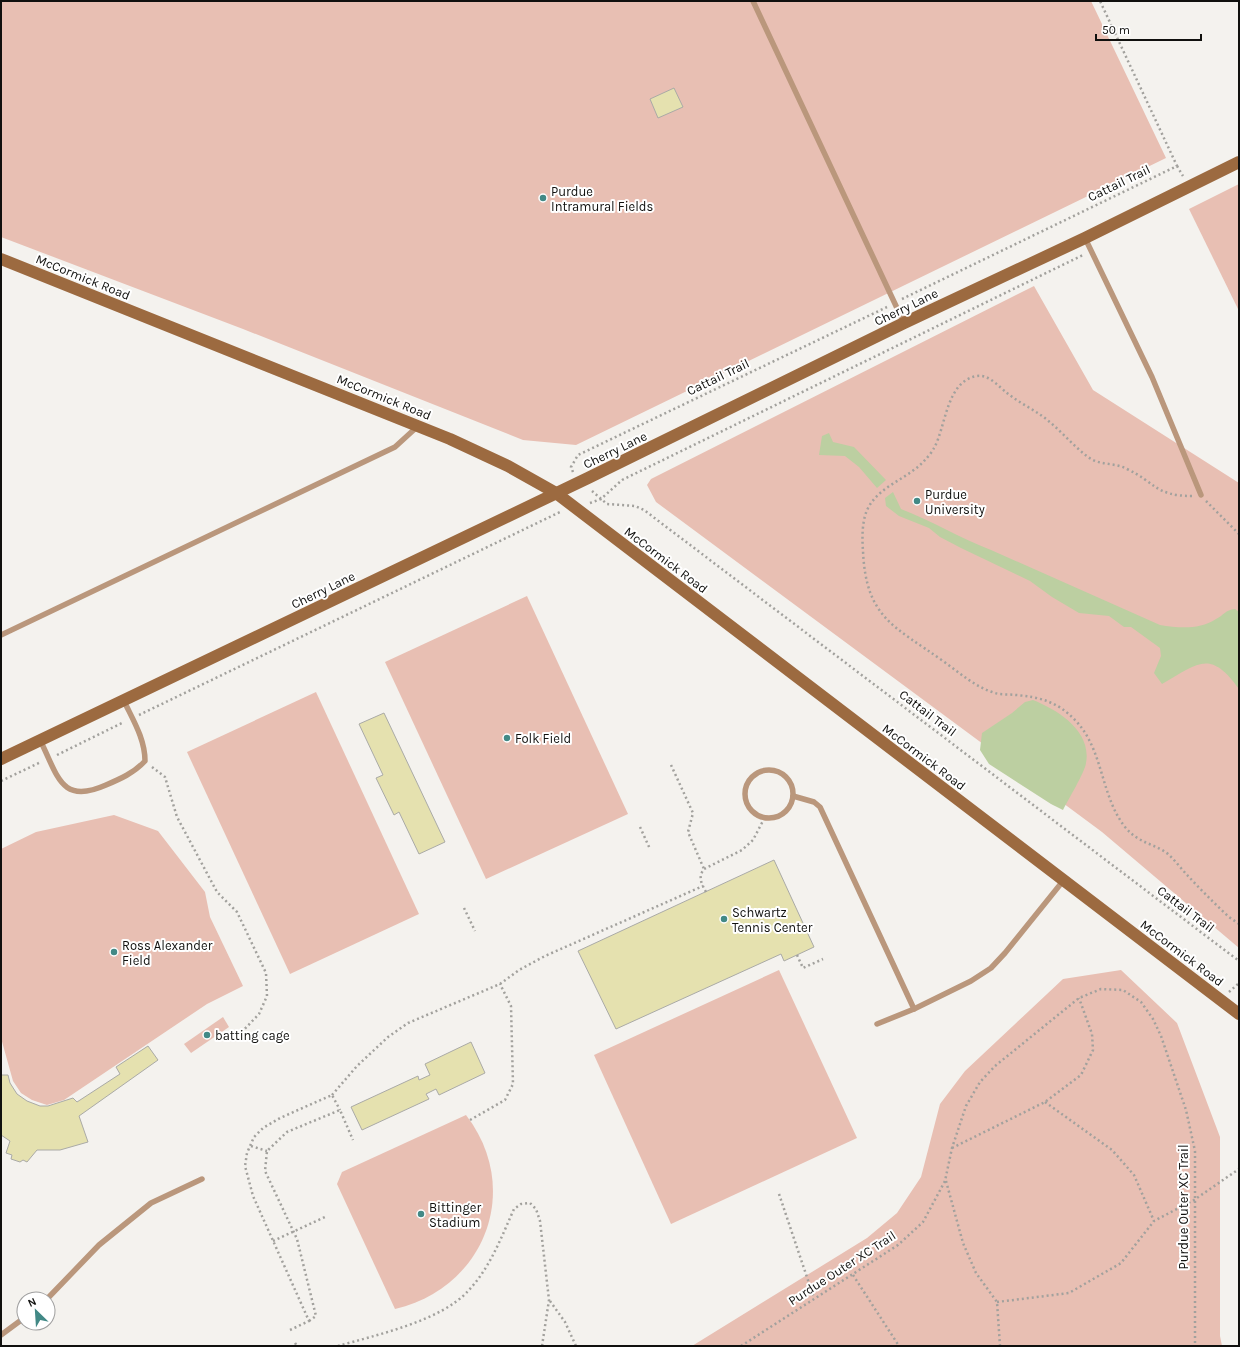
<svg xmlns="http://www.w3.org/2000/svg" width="1240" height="1347" font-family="Karla,sans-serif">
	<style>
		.green { fill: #e8bfb3 }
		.water { fill: #bccfa1 }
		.building { fill: #e5e1af; stroke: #aaaaa6 }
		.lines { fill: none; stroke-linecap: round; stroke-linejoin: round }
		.path { stroke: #a2a19d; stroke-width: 2.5; stroke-dasharray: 2 3; stroke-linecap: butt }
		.lane { stroke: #ba977c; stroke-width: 5.5 }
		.secondary { stroke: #9c6a40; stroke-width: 12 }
		.poi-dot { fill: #428986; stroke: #fff; stroke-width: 1.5 }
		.labels { text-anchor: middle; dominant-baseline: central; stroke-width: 4; stroke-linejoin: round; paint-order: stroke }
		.street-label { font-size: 13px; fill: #10100e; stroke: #fff }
		.poi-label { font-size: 13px; fill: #10100e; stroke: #fff; text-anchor: start }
	</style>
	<rect width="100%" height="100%" fill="#f4f2ee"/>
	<g class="green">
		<polygon points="1,1 1091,1 1166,158 576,445 523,440 243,329 1,237"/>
		<polygon points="1239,184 1239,311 1189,209"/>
		<polygon points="1034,286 1093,390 1239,483 1239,948 1102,832 656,502 647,485 651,479"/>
		<polygon points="527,596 628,814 486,879 385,662"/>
		<polygon points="316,692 419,914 290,974 187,752"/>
		<polygon points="114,815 158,831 205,892 210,917 243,986 207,1004 64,1100 47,1105 32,1100 21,1093 13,1081 1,1038 1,849 36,832"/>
		<polygon points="779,970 857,1138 671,1224 594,1055"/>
		<polygon points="1121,970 1177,1023 1220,1137 1220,1336 1222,1346 692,1346 867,1238 897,1213 921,1177 940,1104 965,1071 1063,979"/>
		<polygon points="223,1017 229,1027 191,1053 184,1044"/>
		<path d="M466 1115C523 1189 485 1288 395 1309L337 1184 342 1172Z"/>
	</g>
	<g class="water">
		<polygon points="829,433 833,442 854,447 886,480 877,488 859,467 845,456 819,455 822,436"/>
		<path d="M893 492 901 509C932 521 960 538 991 550L1160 625C1179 628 1199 630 1216 619 1224 615 1225 610 1235 609L1239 612V689C1210 648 1197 664 1162 684L1154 673 1161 656 1160 648 1131 627H1124L1109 616 1079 613 1052 597 1030 581 961 548 940 537 929 528 899 516 886 506 885 498Z"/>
		<path d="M1033 700C1058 710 1092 731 1086 763 1085 772 1068 800 1063 810L1051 804 989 764 980 750 982 733 1012 713 1025 702Z"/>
	</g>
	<g class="building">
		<polygon points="674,88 683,107 658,118 650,99"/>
		<polygon points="384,713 445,842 419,854 399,812 394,815 376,778 383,775 359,724"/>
		<polygon points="774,860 814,947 784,961 781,954 616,1029 578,951"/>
		<polygon points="471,1042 485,1073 439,1095 436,1089 426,1094 429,1099 362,1130 351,1107 418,1076 419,1080 430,1075 425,1064"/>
		<polygon points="148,1046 158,1060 79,1116 88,1142 60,1150 37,1150 27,1162 23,1160 20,1162 11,1159 12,1155 6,1153 10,1141 1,1135 1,1075 8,1075 10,1083 17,1094 27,1101 40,1106 48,1106 73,1098 77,1102 120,1074 116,1067"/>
	</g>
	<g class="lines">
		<g class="path">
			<polyline points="1177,166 1183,176"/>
			<polyline points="902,299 1177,166 1100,1"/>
			<polyline points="573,472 571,467 578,455 887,307"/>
			<polyline points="592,491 607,504 635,506 644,510 1239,961"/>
			<path d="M1192 496C1155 496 1155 482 1127 469 1114 462 1100 466 1088 457 1072 445 1059 428 1042 416 1031 408 1018 402 1007 393 999 387 989 374 977 376 946 381 946 427 934 448 932 452 928 457 925 460 907 480 879 485 867 510 862 522 862 538 863 551 866 618 894 626 943 661 960 673 975 687 995 693 1001 695 1009 694 1016 695 1040 697 1058 702 1075 720 1104 750 1100 795 1125 827 1139 844 1154 843 1168 854 1175 860 1182 870 1189 877 1202 891 1215 904 1229 917L1239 924"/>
			<polyline points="1206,501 1239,534"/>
			<polyline points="590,503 601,499 622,480 1083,255"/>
			<polyline points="139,715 560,512"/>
			<polyline points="57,755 124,722"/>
			<polyline points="671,765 693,813 688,832 704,869"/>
			<polyline points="152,767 165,777 177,817 217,892 237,912 266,973 267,996 259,1014 238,1036"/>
			<polyline points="1,781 41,762"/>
			<polyline points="640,827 650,849"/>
			<path d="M706 892C701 883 698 877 704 869L742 850 753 840 765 817"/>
			<polyline points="464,908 475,931"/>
			<polyline points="797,955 803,968 823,959"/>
			<polyline points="1229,992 1239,983"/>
			<polyline points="332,1095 357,1066 388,1037 408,1023 500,984 519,970 545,956 703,886"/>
			<polyline points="1045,1102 1112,1150 1134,1175 1154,1221"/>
			<polyline points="470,1120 505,1100 513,1084 511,1006 500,984"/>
			<polyline points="251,1146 267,1151"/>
			<polyline points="952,1148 1045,1102 1081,1075 1093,1050 1092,1034 1079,998"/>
			<polyline points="946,1181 963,1243 976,1273 997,1302 1000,1346"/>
			<polyline points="779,1194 814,1298"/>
			<polyline points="273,1241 325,1217"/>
			<polyline points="853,1275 899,1346"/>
			<polyline points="550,1301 565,1322 576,1346"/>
			<polyline points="997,1302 1069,1293 1121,1263 1154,1221 1194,1200 1239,1169"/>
			<polyline points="309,1321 316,1316 297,1239 265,1171 267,1151 287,1132 340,1110 353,1140"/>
			<polyline points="290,1330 309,1321 253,1196 245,1166 247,1153 254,1137 263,1128 280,1118 332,1095 340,1110"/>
			<polyline points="295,1343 297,1346"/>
			<path d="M338 1346C376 1335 441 1321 468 1291 490 1268 501 1238 514 1209L521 1204 530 1203 536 1209 540 1221 549 1300 542 1346"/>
			<polyline points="741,1346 898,1245 923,1222 945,1181 952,1148 966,1106 980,1082 995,1066 1079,998 1101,989 1123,990 1141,1002 1153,1019 1161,1036 1186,1110 1195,1151 1195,1346"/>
		</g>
		<g class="lane">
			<polyline points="753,1 904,323"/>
			<polyline points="1085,238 1152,377 1201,495"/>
			<polyline points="1,635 395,447 418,426"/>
			<path d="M41 742C58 776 61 805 106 785 120 779 134 773 145 761 145 739 133 720 124 701"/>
			<circle cx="769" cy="794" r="24"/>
			<polyline points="793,796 814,802 820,807 914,1009"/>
			<polyline points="877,1024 914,1009 971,981 991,968 1005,953 1063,881"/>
			<polyline points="47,1299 99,1245 151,1203 202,1179"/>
			<polyline points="1,1335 24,1318"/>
		</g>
		<g class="secondary">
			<polyline points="1,259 450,439 508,466 556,493 1239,1014"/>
			<polyline points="1,759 588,478 904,323 1085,238 1239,162"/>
		</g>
	</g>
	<g class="poi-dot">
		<circle cx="543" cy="198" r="4"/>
		<circle cx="917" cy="501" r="4"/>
		<circle cx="507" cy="738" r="4"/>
		<circle cx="724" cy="919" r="4"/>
		<circle cx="114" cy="952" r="4"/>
		<circle cx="207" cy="1035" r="4"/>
		<circle cx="421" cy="1214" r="4"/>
	</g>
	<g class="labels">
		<g class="street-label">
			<text transform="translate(1119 183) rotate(-26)">Cattail Trail</text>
			<text transform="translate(83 277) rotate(22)">McCormick Road</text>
			<text transform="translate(906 307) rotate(-26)">Cherry Lane</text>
			<text transform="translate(718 377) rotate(-26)">Cattail Trail</text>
			<text transform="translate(384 397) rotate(22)">McCormick Road</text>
			<text transform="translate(615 450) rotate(-26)">Cherry Lane</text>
			<text transform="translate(666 560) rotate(37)">McCormick Road</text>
			<text transform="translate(323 590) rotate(-26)">Cherry Lane</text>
			<text transform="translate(928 713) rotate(37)">Cattail Trail</text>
			<text transform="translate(924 757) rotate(37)">McCormick Road</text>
			<text transform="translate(1186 909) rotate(37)">Cattail Trail</text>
			<text transform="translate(1182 953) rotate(37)">McCormick Road</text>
			<text transform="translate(1183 1207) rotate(-90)">Purdue Outer XC Trail</text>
			<text transform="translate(842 1268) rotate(-33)">Purdue Outer XC Trail</text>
		</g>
		<g class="poi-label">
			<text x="551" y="191">Purdue<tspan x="551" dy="15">Intramural Fields</tspan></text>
			<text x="925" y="494">Purdue<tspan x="925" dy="15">University</tspan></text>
			<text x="515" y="738">Folk Field</text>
			<text x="732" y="912">Schwartz<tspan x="732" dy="15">Tennis Center</tspan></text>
			<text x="122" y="945">Ross Alexander<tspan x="122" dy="15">Field</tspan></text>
			<text x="215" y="1035">batting cage</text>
			<text x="429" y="1207">Bittinger<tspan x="429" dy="15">Stadium</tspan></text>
		</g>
	</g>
	<rect width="1240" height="1347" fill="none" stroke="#10100e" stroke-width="4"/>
	<g transform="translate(36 1311) rotate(335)"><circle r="19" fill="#ffffff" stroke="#9f9f9f"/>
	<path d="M0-3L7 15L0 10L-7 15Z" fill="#428986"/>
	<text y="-6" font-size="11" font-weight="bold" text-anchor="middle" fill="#10100e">N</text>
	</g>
	<path d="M1096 34v6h105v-6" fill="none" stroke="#10100e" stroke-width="2"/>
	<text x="1102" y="34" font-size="12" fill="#10100e" stroke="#ffffff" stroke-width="3" paint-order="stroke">50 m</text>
</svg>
